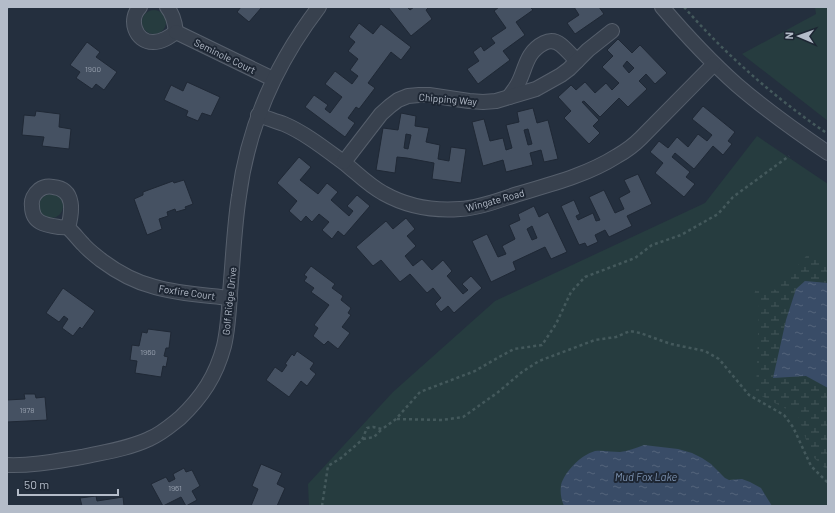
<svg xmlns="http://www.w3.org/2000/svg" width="835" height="513" font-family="Barlow,sans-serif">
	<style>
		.green { fill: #263c3f }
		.wetland { fill: url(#wetland-marsh) }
		.water { fill: url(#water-ripples) }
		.building { fill: #455162; stroke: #1f2835; fill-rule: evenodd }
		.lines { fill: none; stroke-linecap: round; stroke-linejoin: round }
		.street-casing { stroke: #565f6c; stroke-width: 16 }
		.path { stroke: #44595c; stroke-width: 2.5; stroke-dasharray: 3 3; stroke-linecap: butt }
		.street { stroke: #38414e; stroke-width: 14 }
		.labels { text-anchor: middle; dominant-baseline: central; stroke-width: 4; stroke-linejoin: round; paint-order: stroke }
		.number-label { font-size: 8px; fill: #98a1af }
		.street-label { font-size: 10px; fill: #b4bcc9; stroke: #1d2633 }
		.water-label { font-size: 11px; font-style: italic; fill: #7c92b1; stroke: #1d2633 }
	</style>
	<defs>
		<pattern id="wetland-marsh" width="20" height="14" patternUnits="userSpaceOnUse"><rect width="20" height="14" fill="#263c3f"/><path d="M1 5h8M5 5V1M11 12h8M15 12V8" fill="none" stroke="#435659"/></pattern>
		<pattern id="water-ripples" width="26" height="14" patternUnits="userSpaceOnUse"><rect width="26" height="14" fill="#394c67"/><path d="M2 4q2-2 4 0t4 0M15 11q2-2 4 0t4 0" fill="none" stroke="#53647b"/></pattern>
	</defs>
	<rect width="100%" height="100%" fill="#242f3e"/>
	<g class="green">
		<polygon points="815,7 828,7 828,121 742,54 816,14"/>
		<circle cx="154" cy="22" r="12"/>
		<polygon points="757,136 828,184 828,506 309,506 308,484 393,392 495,301 705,203"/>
		<circle cx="51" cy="206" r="12"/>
	</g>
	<polygon class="wetland" points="808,254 828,260 828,283 805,281 796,289 786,320 773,377 806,376 828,388 828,471 811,455 798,415 756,393 759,302 754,294 758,286 767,287 776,290"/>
	<g class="water">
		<polygon points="805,281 828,283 828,388 806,376 773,378 786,320 796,289"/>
		<path d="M644 445 678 449 692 453 702 458 711 464 725 478 729 480 742 479 750 482 761 488 772 506H564C561 499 560 492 561 485 565 471 581 455 595 451 603 450 612 452 620 452 628 451 636 448 644 445Z"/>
	</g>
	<g class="building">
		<polygon points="241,7 262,7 249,22 237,12"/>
		<polygon points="388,7 407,7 410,10 414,7 429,7 426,10 432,19 411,36"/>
		<polygon points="499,7 530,7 533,10 516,22 525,35 503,51 510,60 478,84 467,69 479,61 473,52 481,46 484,51 495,43 491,38 506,28 494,11"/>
		<polygon points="574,7 599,7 604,14 575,34 567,23 579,15"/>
		<polygon points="359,23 373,34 381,24 411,47 401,60 391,52 368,83 375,88 359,109 356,107 348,118 355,123 345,137 305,107 314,95 328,105 325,109 330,113 342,97 325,84 335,71 352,84 358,76 350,70 358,59 348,51 355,42 349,37"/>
		<path d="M618 39 632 53 640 45 667 73 655 84 646 74 639 81 647 89 628 107 619 98 600 117 584 101 582 102 599 120 593 126 600 133 589 144 564 118 571 111 558 97 571 85 576 90 585 82 595 93 606 83 612 90 619 83 602 67 613 56 607 50ZM627 61 634 68 629 73 623 66Z"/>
		<polygon points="87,42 100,52 96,57 117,72 104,90 96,84 92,89 76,78 80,72 70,65"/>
		<polygon points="187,82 220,97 211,116 202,113 198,121 186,116 188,111 164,100 171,85 183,91"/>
		<polygon points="703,106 735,132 728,141 732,144 723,155 713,146 694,169 675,153 672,157 690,172 686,177 695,184 684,197 655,173 663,163 650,152 659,141 668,148 677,137 688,147 698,134 707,141 712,135 692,119"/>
		<path d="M533 108 537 123 548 120 558 159 544 162 541 150 530 153 533 165 506 172 503 160 483 166 472 122 484 119 490 141 503 138 506 150 512 148 506 125 519 122 517 112ZM528 129 532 144 528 145 524 130Z"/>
		<polygon points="36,111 60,114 59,127 71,129 69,149 42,146 44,137 22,135 24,115 35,116"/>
		<path d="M401 113 416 116 415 126 429 128 426 142 440 145 438 159 449 161 451 147 466 149 461 183 432 179 434 163 407 158 397 157 395 173 376 170 383 128 398 130ZM406 134 411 135 408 149 404 148Z"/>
		<polygon points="299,157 311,167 300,180 318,194 327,183 338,192 331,200 349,216 353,211 347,206 357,195 370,206 344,236 338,231 332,239 322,230 329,222 319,214 312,222 306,216 301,222 289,211 297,201 277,183"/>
		<polygon points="638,174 652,204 627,216 632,226 609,237 605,230 595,235 598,242 587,247 585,243 579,245 561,206 574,200 580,214 576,216 578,220 593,213 596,221 600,220 589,197 604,190 615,213 624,209 619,198 630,192 624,180"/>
		<polygon points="184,180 193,204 185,207 186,209 176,212 175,209 167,212 168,216 159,219 162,229 147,235 134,199 143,195 143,192 173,181 174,183"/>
		<path d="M534 206 539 217 548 212 567 252 551 259 545 247 513 262 516 270 491 282 472 241 487 234 498 257 506 254 502 246 515 239 509 225 520 220 518 214ZM532 226 537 238 532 240 527 229Z"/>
		<polygon points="406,218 415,229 407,236 416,246 405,256 413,266 422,259 432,270 443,260 452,271 447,276 463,294 468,290 462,284 471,276 482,288 454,313 448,306 441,312 435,304 441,298 433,288 427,293 410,274 400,282 381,260 373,266 356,247 386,221 393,229"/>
		<polygon points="311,266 335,284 332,288 343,296 341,300 351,308 348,313 351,315 342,327 350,333 338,349 328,341 324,345 313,336 318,328 314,325 329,305 311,292 314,288 304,281 307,277 304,275"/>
		<polygon points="63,288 95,311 82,329 80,327 73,336 62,328 68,319 64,316 59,322 46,313"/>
		<polygon points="148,329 171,332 169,348 166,348 164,356 168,357 166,367 163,366 161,377 135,373 137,361 130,360 132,345 139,346 142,332 147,333"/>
		<polygon points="297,351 314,363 310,369 316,374 307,386 301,381 289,397 266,380 275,367 282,372 287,365 285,364 292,354 294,356"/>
		<polygon points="24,394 35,394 36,398 45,397 47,420 7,422 7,400 25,399"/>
		<polygon points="261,464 282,473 277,484 285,488 277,506 251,506 258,489 252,486"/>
		<polygon points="184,468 186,472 192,470 200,486 192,491 197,500 186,506 181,497 163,506 151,484 166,477 169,482 175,479 173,474"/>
		<polygon points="96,496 97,501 123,497 124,506 82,506 80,498"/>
	</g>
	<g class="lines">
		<defs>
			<g id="street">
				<path d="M140 7C128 19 135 42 153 42 162 42 169 37 176 32"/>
				<path d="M167 7C173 14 175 23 176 32"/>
				<path d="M662 7C685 34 710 61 737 85 766 110 797 132 828 153"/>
				<polyline points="176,32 273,79"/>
				<path d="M509 97C511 94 514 90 516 87 526 72 524 53 544 43 550 40 556 41 561 45 567 50 572 56 577 61"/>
				<path d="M258 115C267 118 275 121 284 124 305 133 324 148 343 162 356 172 368 185 383 193 406 206 434 211 460 209 480 208 499 200 518 194 552 184 587 175 617 156 626 151 634 145 641 138L714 64"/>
				<polyline points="344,162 381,114 390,106 398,100 408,96 419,95 429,95 469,101 483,102 496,101 536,89 561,75 569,69 588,50 612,31"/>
				<path d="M68 228C72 213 76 189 53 187 48 186 43 187 39 190 34 194 31 200 32 206 32 223 45 225 59 227 62 227 66 227 68 228 72 231 79 240 83 244 88 250 95 255 101 260 117 272 135 282 155 287 179 294 205 295 230 298"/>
				<path d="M7 465C32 466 57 461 82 457 104 452 128 449 149 439 161 434 170 426 180 418 202 397 216 376 224 346 228 329 229 311 230 293 233 261 234 228 239 196 248 126 277 62 319 7"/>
			</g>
		</defs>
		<use href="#street" class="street-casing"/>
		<g class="path">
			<path d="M684 7C726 55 775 98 828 134"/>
			<polyline points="7,8 8,7"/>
			<polyline points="397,419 442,420 463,417 497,393 522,372 539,361 595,340 616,337 630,331 640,333 671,344 705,351 719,359 749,395 784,415 793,427 811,466 828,483"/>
			<polyline points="363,439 374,437 382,429"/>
			<polyline points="322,506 328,466 341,458 362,440 367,428 373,427 382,429 396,419 420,392 475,371 501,356 514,349 542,345 556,324 571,292 585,277 635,258 652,245 681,235 718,214 733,197 789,156"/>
		</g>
		<use href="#street" class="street"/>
	</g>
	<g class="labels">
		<g class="number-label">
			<text x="93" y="69">1900</text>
			<text x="148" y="352">1960</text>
			<text x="27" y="410">1978</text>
			<text x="175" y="488">1961</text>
		</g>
		<g class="street-label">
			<text transform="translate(225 56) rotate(26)">Seminole Court</text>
			<text transform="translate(448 99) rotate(5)">Chipping Way</text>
			<text transform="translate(495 200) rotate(-15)">Wingate Road</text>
			<text transform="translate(187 292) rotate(8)">Foxfire Court</text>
			<text transform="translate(229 301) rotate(-84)">Golf Ridge Drive</text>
		</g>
		<g class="water-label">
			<text x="646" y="476">Mud Fox Lake</text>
		</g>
	</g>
	<rect width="835" height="513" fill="none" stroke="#b4bcc9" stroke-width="16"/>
	<g transform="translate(799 36) rotate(272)" stroke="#1d2633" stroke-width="3" paint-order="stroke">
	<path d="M0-3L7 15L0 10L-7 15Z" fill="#b4bcc9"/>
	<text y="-6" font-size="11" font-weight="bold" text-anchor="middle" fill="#b4bcc9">N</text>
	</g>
	<path d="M18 489v6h100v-6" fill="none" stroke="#b4bcc9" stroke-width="2"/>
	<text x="24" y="489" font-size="12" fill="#b4bcc9" stroke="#1d2633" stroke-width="3" paint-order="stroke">50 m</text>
</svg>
